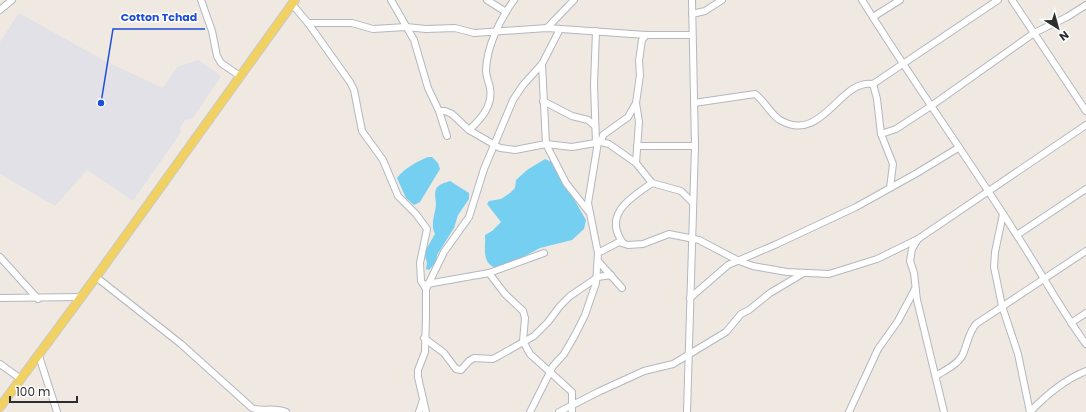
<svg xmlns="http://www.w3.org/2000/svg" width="1086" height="412" font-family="Poppins,sans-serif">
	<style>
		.industrial { fill: #e3e1e8 }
		.water { fill: #75cff0 }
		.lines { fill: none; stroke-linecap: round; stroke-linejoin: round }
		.minor-casing { stroke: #b4b7c1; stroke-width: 8 }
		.major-casing { stroke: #c9c9c9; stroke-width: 10 }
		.minor { stroke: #fff; stroke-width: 6 }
		.major { stroke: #f2d163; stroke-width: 8 }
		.leader { fill: none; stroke: #1d4ed8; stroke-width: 1.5 }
		.callout-dot { fill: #1d4ed8; stroke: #fff; stroke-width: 1.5 }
		.callout-label { font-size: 11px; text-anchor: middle; font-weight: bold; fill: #1d4ed8; stroke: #fff; stroke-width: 3; stroke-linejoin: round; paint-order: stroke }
	</style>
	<rect width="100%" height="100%" fill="#efe9e1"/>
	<polygon class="industrial" points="19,13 107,62 163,88 177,67 198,60 221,76 192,119 185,120 180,128 181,132 133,201 87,170 55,206 0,174 0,42"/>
	<g class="water">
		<path d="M428 157H432L438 163 440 169 420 202 414 205 406 198 397 178C403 169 418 161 428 157Z"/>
		<path d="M545 159 552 162 586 220 584 229 572 240 540 248 500 269C480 265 486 249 485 235L492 231 501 222 487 204 489 201 501 199 510 193 515 188 516 180 527 170Z"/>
		<path d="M450 181 469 193V199L458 215 454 228 437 255 436 262 429 270 426 269 427 263 424 253 435 234C430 224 435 215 436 205 436 200 434 194 436 189 439 184 444 183 450 181Z"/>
	</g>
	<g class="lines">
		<defs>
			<g id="minor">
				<polyline points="201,0 212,31 217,56 221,63 240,76"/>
				<polyline points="391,0 414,40 428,88 439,111 447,136"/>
				<polyline points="487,0 506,12"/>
				<path d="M862 0C911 79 966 155 1016 234 1040 270 1060 309 1086 344"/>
				<polyline points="1012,0 1086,111"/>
				<polyline points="292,4 308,23 350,82 354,90 362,131 383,160 398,196 416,214 427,229 420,263 421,281 426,289 426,317 425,352 418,370 418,377 426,412"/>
				<polyline points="0,10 12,0"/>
				<polyline points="692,14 705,11 722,0"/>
				<polyline points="873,17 900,0"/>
				<polyline points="308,23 352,23 373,29 406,27 426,29 455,28 474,33 547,28 646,35 692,35"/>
				<polyline points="547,28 574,0"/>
				<polyline points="542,64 546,144 566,183 588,211"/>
				<polyline points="873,84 877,99 881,134 893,164 890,188"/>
				<polyline points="543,101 572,116 588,120 595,126"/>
				<path d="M694 103 755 94C765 101 770 114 780 120 822 145 840 78 873 84L998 0"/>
				<polyline points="439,111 445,111 452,114 469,130 500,148 515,150 546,144 572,147 601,142 609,144 636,163 652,183 681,191 692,202"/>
				<path d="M469 130C481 119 493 106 490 88 489 82 486 77 486 70 487 46 500 19 514 0"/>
				<polyline points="881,134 896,129 931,106 1034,33 1067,17 1086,5"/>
				<polyline points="601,142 603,135 628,117 636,103"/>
				<polyline points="596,143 594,85 596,31"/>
				<polyline points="637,146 695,146"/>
				<polyline points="636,163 639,122 636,103 640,75 639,61 642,40 646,35"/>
				<polyline points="1003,214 995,252 994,267 1002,306 1018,354 1030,412"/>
				<polyline points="1017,235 1086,189"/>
				<polyline points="918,239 912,249 910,261 914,273 917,300 944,412"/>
				<path d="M623 243C602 214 632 197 652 183"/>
				<polyline points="598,253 619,242 628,245 643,244 669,234 699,240 739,261 753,266 787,272 829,274 877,259 918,239 1086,125"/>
				<polyline points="0,257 38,299"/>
				<polyline points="598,261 622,288"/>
				<polyline points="489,273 505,294 523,311 525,318 523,341 530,354 572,392 572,412"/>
				<path d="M96 277 181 344 252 408C263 412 274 407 286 412"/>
				<polyline points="427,284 489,273 544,253"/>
				<polyline points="426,289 444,252 469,217 484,169 513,100 523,85 542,64 560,29"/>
				<polyline points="0,298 81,297"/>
				<polyline points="690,298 728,265 777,244 856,207 917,173 958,148"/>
				<polyline points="1071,323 1086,313"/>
				<polyline points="424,338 444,353 456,369 461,370 469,361 474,358 493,359 534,336 548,322 560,306 570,296 598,277 611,275"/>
				<polyline points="39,356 57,412"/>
				<polyline points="0,364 21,379"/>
				<path d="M936 376C945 370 959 364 963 354 968 342 968 334 976 324L1086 251"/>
				<polyline points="419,412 423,400"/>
				<polyline points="530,412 553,366 564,354 575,335 585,315 596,283 598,253 588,203 598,142"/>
				<polyline points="559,412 598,392 644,371 673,364 726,332 741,314 749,310 770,293 802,274"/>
				<polyline points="687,412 695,146 692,0"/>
				<polyline points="849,412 878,349 898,321 915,289"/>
				<path d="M1030 412C1046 395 1064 380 1086 371"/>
			</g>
			<polyline id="major" points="0,407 96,277 295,0"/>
		</defs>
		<use href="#minor" class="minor-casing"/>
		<use href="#major" class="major-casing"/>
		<use href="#minor" class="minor"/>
		<use href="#major" class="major"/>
	</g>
	<path class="leader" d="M101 103L113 29H205"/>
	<circle class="callout-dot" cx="101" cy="103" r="4"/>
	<g class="callout-label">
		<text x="159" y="21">Cotton Tchad</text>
	</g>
	<g transform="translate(1058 28) rotate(143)" stroke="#ffffff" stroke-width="3" paint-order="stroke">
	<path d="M0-3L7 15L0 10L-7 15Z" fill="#2e2e2e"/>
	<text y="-6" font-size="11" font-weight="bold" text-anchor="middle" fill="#2e2e2e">N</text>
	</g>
	<path d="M10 396v6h67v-6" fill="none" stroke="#2e2e2e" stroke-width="2"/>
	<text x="16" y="396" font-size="12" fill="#2e2e2e" stroke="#ffffff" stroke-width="3" paint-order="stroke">100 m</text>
</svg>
